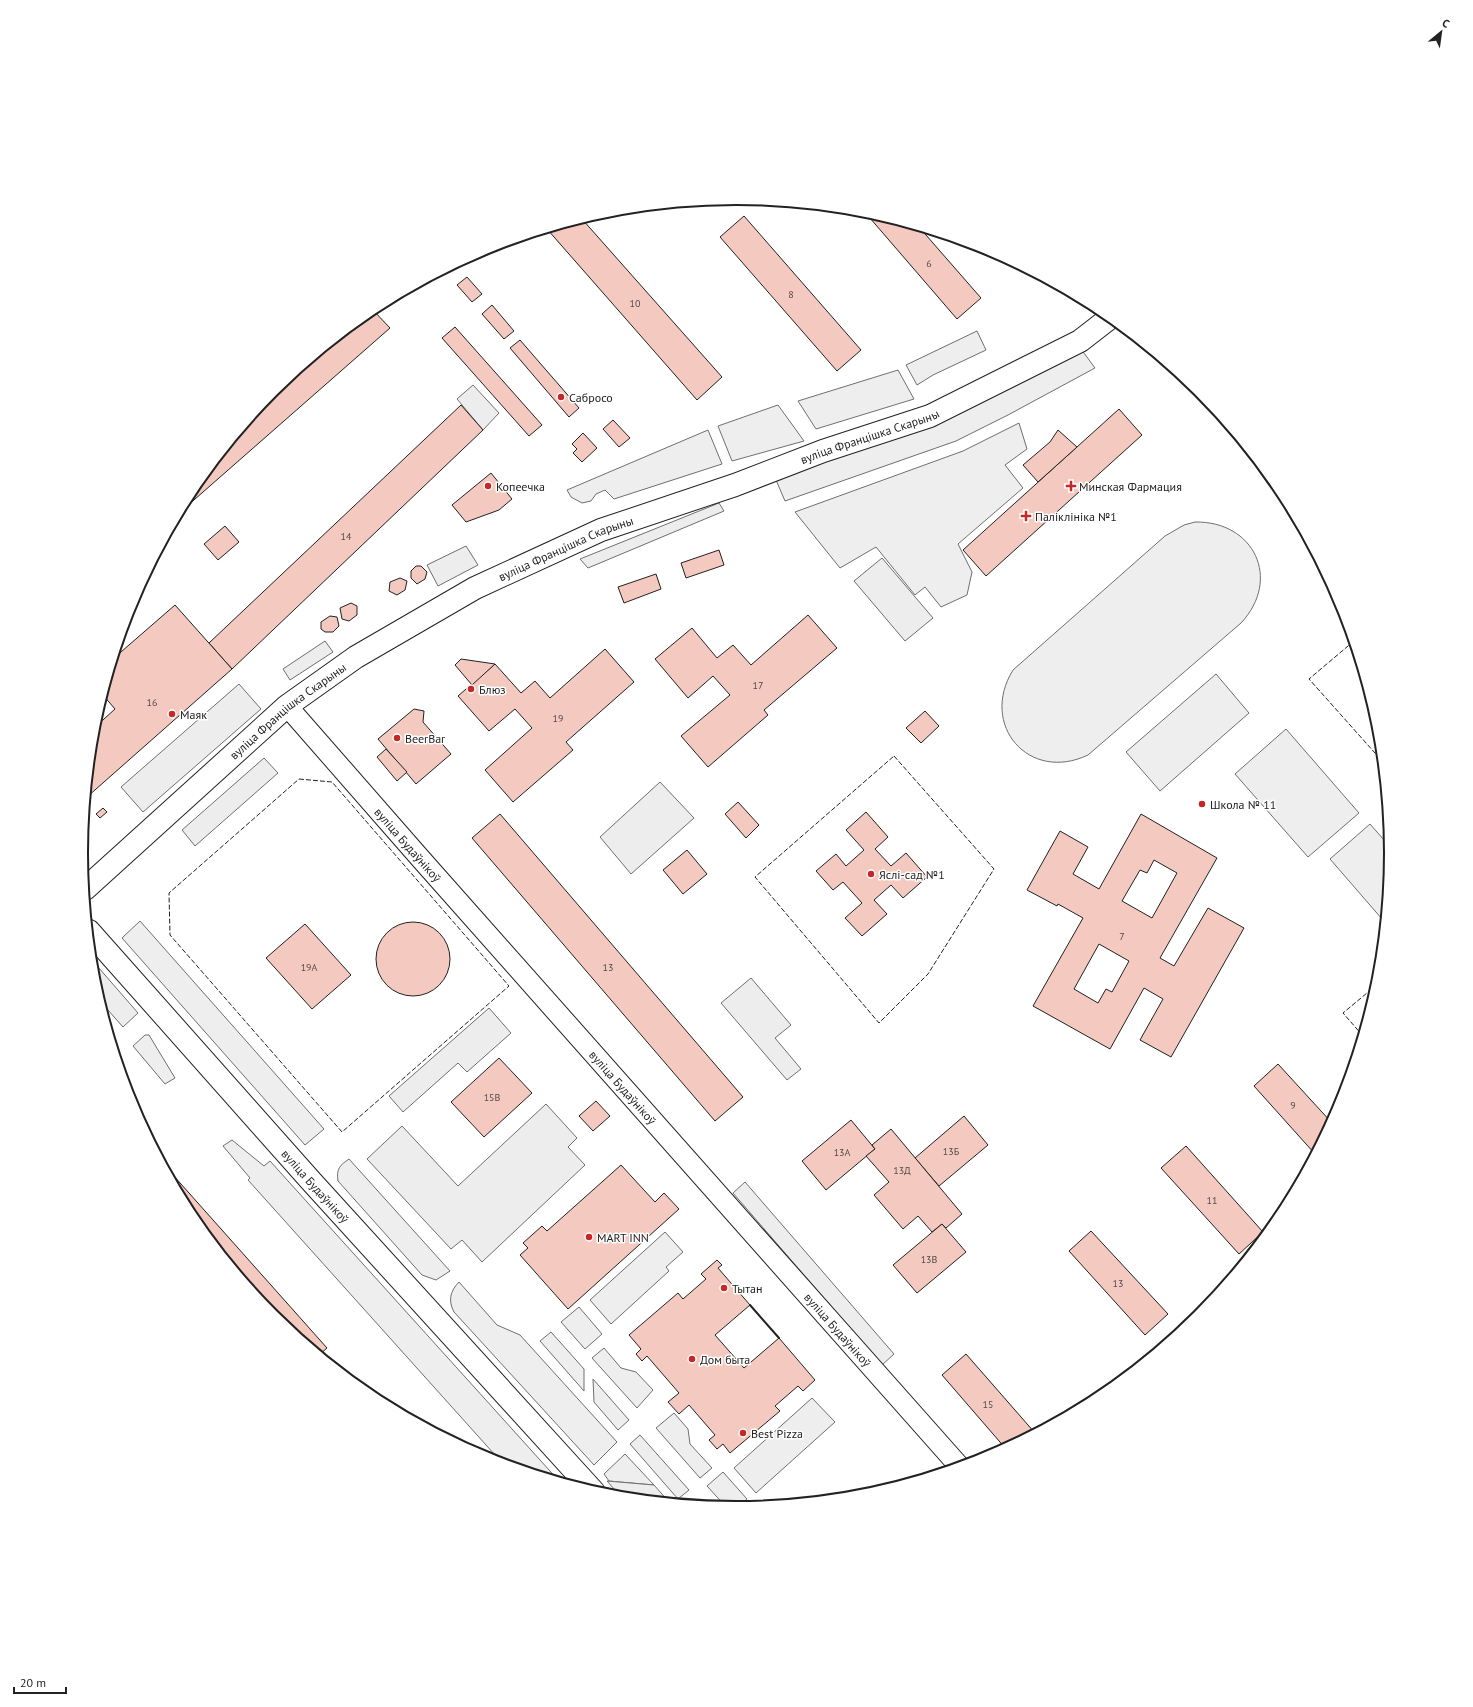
<svg xmlns="http://www.w3.org/2000/svg" width="1473" height="1707" font-family="'PT Sans',sans-serif">
	<style>
		.green { fill: #eee; stroke: #6f6f6f }
		.parking { fill: #ededed; stroke: #6f6f6f }
		.building { fill: #f3c9c0; stroke: #222; fill-rule: evenodd }
		.lines { fill: none; stroke-linecap: round; stroke-linejoin: round }
		.minor-casing { stroke: #222; stroke-width: 22 }
		.major-casing { stroke: #222; stroke-width: 24 }
		.minor { stroke: #fff; stroke-width: 20 }
		.major { stroke: #fff; stroke-width: 22 }
		.fence { stroke: #222; stroke-width: 1; stroke-dasharray: 5 2; stroke-linecap: butt }
		.wall { stroke: #222; stroke-width: 2 }
		.poi-dot { fill: #c62828; stroke: #fff; stroke-width: 1.5 }
		.labels { text-anchor: middle; dominant-baseline: central; stroke-width: 3; stroke-linejoin: round; paint-order: stroke }
		.number-label { font-size: 10px; fill: #564c4a }
		.poi-label { font-size: 12px; fill: #222; stroke: #fff; text-anchor: start }
		.street-label { font-size: 12px; fill: #222; stroke: #fff }
		.rim { fill: none; stroke: #222; stroke-width: 2 }
	</style>
	<rect width="100%" height="100%" fill="#fff"/>
	<g class="green">
		<polygon points="977,331 986,350 933,375 917,385 906,365"/>
		<polygon points="1081,349 1095,368 1008,415 956,441 785,501 776,480"/>
		<polygon points="898,370 914,399 816,429 798,401"/>
		<polygon points="778,405 804,441 732,461 718,426"/>
		<polygon points="1019,423 1027,449 1005,465 1023,488 958,544 972,572 967,595 941,607 925,587 915,595 876,547 840,568 795,512 963,451"/>
		<polygon points="708,430 722,464 614,499 605,490 596,494 591,501 582,503 571,497 567,490"/>
		<path d="M1195 522C1254 521 1282 579 1241 623L1088 755C1029 783 979 725 1013 670L1165 536 1184 525Z"/>
		<polygon points="1216,674 1249,713 1160,791 1126,752"/>
		<polygon points="1286,729 1359,813 1308,857 1235,774"/>
		<polygon points="1370,824 1391,848 1386,915 1382,919 1330,859"/>
		<polygon points="140,921 324,1129 305,1145 122,938"/>
		<polygon points="145,1035 149,1035 175,1078 165,1084 133,1046"/>
		<polygon points="232,1140 264,1166 270,1161 559,1481 504,1465 248,1180 250,1178 223,1146"/>
		<path d="M349 1159 450 1271 436 1280 422 1275 338 1181C336 1169 340 1165 349 1159Z"/>
		<polygon points="665,1232 683,1252 666,1267 669,1271 611,1324 590,1300"/>
		<path d="M459 1282 497 1325 520 1335 617 1442 594 1465 454 1312C448 1301 450 1291 459 1282Z"/>
		<polygon points="579,1307 602,1334 585,1349 561,1322"/>
		<polygon points="551,1332 584,1369 584,1391 540,1341"/>
		<polygon points="604,1348 621,1368 636,1372 653,1390 637,1408 592,1358"/>
		<polygon points="593,1379 629,1420 618,1430 594,1402"/>
		<polygon points="812,1398 835,1422 756,1493 734,1468"/>
		<polygon points="674,1413 688,1429 690,1444 712,1468 700,1478 656,1428"/>
		<polygon points="640,1435 689,1490 678,1499 630,1444"/>
		<polygon points="625,1454 654,1485 609,1481 604,1474"/>
		<polygon points="723,1472 747,1499 736,1509 727,1508 707,1486"/>
	</g>
	<g class="parking">
		<polygon points="473,385 499,413 483,430 457,399"/>
		<polygon points="719,503 724,511 588,568 580,559"/>
		<polygon points="466,546 478,565 438,586 427,565"/>
		<polygon points="882,558 933,618 905,641 854,581"/>
		<polygon points="325,641 333,652 290,680 283,669"/>
		<polygon points="239,684 261,709 143,812 121,787"/>
		<polygon points="264,758 278,773 195,846 182,830"/>
		<polygon points="660,782 694,818 631,874 600,837"/>
		<polygon points="98,967 138,1013 123,1027 99,1000 94,981 93,971"/>
		<polygon points="751,978 791,1025 775,1038 801,1069 787,1080 721,1003"/>
		<polygon points="489,1008 511,1033 467,1072 458,1063 403,1112 389,1096"/>
		<polygon points="546,1104 577,1138 568,1147 585,1165 482,1262 462,1240 451,1249 367,1159 402,1126 458,1186"/>
		<polygon points="745,1182 894,1354 882,1365 733,1193"/>
		<polygon points="607,1481 654,1485 669,1502 622,1498"/>
	</g>
	<g class="building">
		<polygon points="863,210 919,227 981,298 957,319"/>
		<polygon points="744,216 861,350 837,371 720,237"/>
		<polygon points="582,219 722,377 697,400 547,229"/>
		<polygon points="467,277 482,294 472,302 457,285"/>
		<polygon points="492,305 514,331 504,339 482,314"/>
		<polygon points="372,309 390,328 178,514 192,489 273,390"/>
		<polygon points="455,327 542,425 529,436 442,338"/>
		<polygon points="520,340 579,408 569,417 510,348"/>
		<polygon points="1186,379 1200,390 1284,493 1184,380"/>
		<polygon points="461,405 483,430 232,669 209,643"/>
		<polygon points="1119,409 1142,435 986,576 963,550"/>
		<polygon points="613,420 630,438 619,447 603,429"/>
		<polygon points="1058,430 1077,447 1038,482 1023,465 1050,442"/>
		<polygon points="583,433 597,448 582,462 573,453 577,449 572,444"/>
		<polygon points="491,473 512,499 499,510 466,522 452,505"/>
		<polygon points="225,526 239,542 218,560 204,544"/>
		<polygon points="719,550 724,565 686,578 681,563"/>
		<polygon points="416,566 421,566 427,572 425,579 417,584 411,578 411,571"/>
		<polygon points="656,574 661,589 624,603 618,587"/>
		<polygon points="400,578 407,581 405,590 397,595 389,591 390,582"/>
		<polygon points="351,603 357,606 357,615 349,621 342,619 340,608"/>
		<polygon points="175,605 232,669 87,797 93,729 115,709 103,695 114,658"/>
		<polygon points="808,615 837,648 764,710 768,715 708,767 681,736 730,695 713,676 688,698 655,659 692,628 717,658 733,645 751,665"/>
		<polygon points="330,616 337,617 339,626 333,632 325,632 321,629 321,622"/>
		<polygon points="605,649 634,682 566,742 573,750 513,802 485,770 532,728 515,709 489,731 458,696 495,664 521,693 535,681 550,698"/>
		<polygon points="461,659 495,664 472,685 455,665"/>
		<polygon points="414,709 424,711 423,722 451,754 416,784 378,739"/>
		<polygon points="925,711 939,726 921,743 906,728"/>
		<polygon points="386,749 407,772 397,781 377,757"/>
		<polygon points="738,802 759,825 746,838 725,814"/>
		<polygon points="103,808 107,812 100,818 96,814"/>
		<polygon points="866,812 888,837 875,849 891,866 906,853 927,877 903,898 891,885 874,900 887,914 862,936 845,918 862,903 843,882 833,890 816,871 836,854 846,866 864,850 846,830"/>
		<polygon points="500,814 743,1097 715,1121 472,838"/>
		<path d="M1141 814 1217 858 1160 958 1174 966 1208 908 1244 928 1171 1057 1140 1040 1163 999 1144 988 1110 1049 1033 1006 1083 918 1058 904 1057 906 1027 890 1060 831 1088 847 1073 874 1099 889ZM1154 860 1177 873 1152 918 1122 901 1140 870 1147 873ZM1099 944 1129 961 1112 992 1106 989 1098 1003 1074 989Z"/>
		<polygon points="687,850 707,874 683,894 663,870"/>
		<circle cx="413" cy="959" r="37"/>
		<polygon points="305,924 351,975 312,1009 266,958"/>
		<polygon points="499,1058 532,1093 484,1137 451,1102"/>
		<polygon points="1278,1064 1332,1123 1315,1154 1254,1086"/>
		<polygon points="596,1101 610,1116 593,1131 579,1116"/>
		<polygon points="964,1116 988,1145 939,1186 915,1158"/>
		<polygon points="851,1120 875,1149 826,1190 802,1161"/>
		<polygon points="891,1129 962,1214 946,1228 942,1224 932,1232 918,1216 903,1229 874,1195 889,1182 866,1156 875,1149 872,1145"/>
		<polygon points="1186,1146 1263,1232 1239,1254 1161,1168"/>
		<polygon points="621,1165 655,1202 664,1193 679,1209 568,1309 520,1255 528,1248 523,1243 542,1226 547,1231"/>
		<polygon points="173,1175 327,1348 319,1355 273,1317 191,1217 170,1178"/>
		<polygon points="942,1224 966,1252 917,1293 893,1265"/>
		<polygon points="1091,1231 1168,1314 1145,1335 1069,1251"/>
		<polygon points="717,1260 722,1265 718,1268 750,1305 715,1335 744,1368 779,1338 815,1380 803,1391 798,1386 775,1406 780,1411 730,1453 723,1444 717,1449 709,1440 715,1435 689,1405 679,1414 668,1402 679,1393 647,1356 642,1361 636,1354 641,1349 629,1335 678,1293 683,1299 706,1279 701,1274"/>
		<polygon points="966,1354 1035,1433 1006,1449 942,1375"/>
	</g>
	<g class="lines">
		<defs>
			<g id="minor">
				<path id="s1" d="M287 706 420 858 960 1467"/>
			</g>
			<g id="major">
				<path id="s2" d="M85 889 287 706 356 657 475 588 601 530 735 485 823 451 930 416 1080 341 1111 317"/>
				<path id="s3" d="M89 931 311 1181 594 1492"/>
			</g>
		</defs>
		<use href="#minor" class="minor-casing"/>
		<use href="#major" class="major-casing"/>
		<use href="#minor" class="minor"/>
		<use href="#major" class="major"/>
		<g class="fence">
			<polyline points="1354,641 1309,679 1383,762"/>
			<polygon points="894,756 994,869 928,974 879,1023 755,877"/>
			<polygon points="299,779 332,782 509,986 342,1132 170,935 169,893"/>
			<polyline points="1363,1036 1343,1013 1379,983"/>
		</g>
		<polyline class="wall" points="750,1305 779,1338"/>
	</g>
	<g class="poi-dot">
		<circle cx="561" cy="397" r="4"/>
		<circle cx="488" cy="486" r="4"/>
		<path d="M1069 480h4v4h4v4h-4v4h-4v-4h-4v-4h4z"/>
		<path d="M1024 510h4v4h4v4h-4v4h-4v-4h-4v-4h4z"/>
		<circle cx="471" cy="689" r="4"/>
		<circle cx="172" cy="714" r="4"/>
		<circle cx="397" cy="738" r="4"/>
		<circle cx="1202" cy="804" r="4"/>
		<circle cx="871" cy="874" r="4"/>
		<circle cx="589" cy="1237" r="4"/>
		<circle cx="724" cy="1288" r="4"/>
		<circle cx="692" cy="1359" r="4"/>
		<circle cx="743" cy="1433" r="4"/>
	</g>
	<g class="labels">
		<g class="number-label">
			<text x="929" y="263">6</text>
			<text x="791" y="294">8</text>
			<text x="635" y="303">10</text>
			<text x="346" y="536">14</text>
			<text x="758" y="685">17</text>
			<text x="152" y="702">16</text>
			<text x="558" y="718">19</text>
			<text x="1122" y="936">7</text>
			<text x="309" y="967">19А</text>
			<text x="608" y="967">13</text>
			<text x="492" y="1097">15В</text>
			<text x="1293" y="1105">9</text>
			<text x="951" y="1151">13Б</text>
			<text x="842" y="1152">13А</text>
			<text x="902" y="1170">13Д</text>
			<text x="1212" y="1200">11</text>
			<text x="929" y="1259">13В</text>
			<text x="1118" y="1283">13</text>
			<text x="988" y="1404">15</text>
		</g>
		<g class="poi-label">
			<text x="569" y="397">Сабросо</text>
			<text x="496" y="486">Копеечка</text>
			<text x="1079" y="486">Минская Фармация</text>
			<text x="1035" y="516">Паліклініка №1</text>
			<text x="479" y="689">Блюз</text>
			<text x="180" y="714">Маяк</text>
			<text x="405" y="738">BeerBar</text>
			<text x="1210" y="804">Школа № 11</text>
			<text x="879" y="874">Яслі-сад №1</text>
			<text x="597" y="1237">MART INN</text>
			<text x="732" y="1288">Тытан</text>
			<text x="700" y="1359">Дом быта</text>
			<text x="751" y="1433">Best Pizza</text>
		</g>
		<g class="street-label">
			<text stroke="none"><textPath href="#s2" startOffset="918">вуліца Францішка Скарыны</textPath></text>
			<text stroke="none"><textPath href="#s2" startOffset="594">вуліца Францішка Скарыны</textPath></text>
			<text stroke="none"><textPath href="#s2" startOffset="270">вуліца Францішка Скарыны</textPath></text>
			<text stroke="none"><textPath href="#s1" startOffset="184">вуліца Будаўнікоў</textPath></text>
			<text stroke="none"><textPath href="#s1" startOffset="508">вуліца Будаўнікоў</textPath></text>
			<text stroke="none"><textPath href="#s3" startOffset="341">вуліца Будаўнікоў</textPath></text>
			<text stroke="none"><textPath href="#s1" startOffset="832">вуліца Будаўнікоў</textPath></text>
		</g>
	</g>
	<path d="M0 0H1473V1707H0ZM88 853a648 648 0 1 1 1296 0a648 648 0 1 1-1296 0Z" fill="#fff" fill-rule="evenodd"/>
	<path class="rim" d="M88 853a648 648 0 1 1 1296 0a648 648 0 1 1-1296 0Z"/>
	<g transform="translate(1441 32) rotate(29)" stroke="#ffffff" stroke-width="3" paint-order="stroke">
	<path d="M0-3L7 15L0 10L-7 15Z" fill="#222222"/>
	<text y="-6" font-size="11" font-weight="bold" text-anchor="middle" fill="#222222">С</text>
	</g>
	<path d="M14 1687v6h52v-6" fill="none" stroke="#222222" stroke-width="2"/>
	<text x="20" y="1687" font-size="12" fill="#222222" stroke="#ffffff" stroke-width="3" paint-order="stroke">20 m</text>
</svg>
